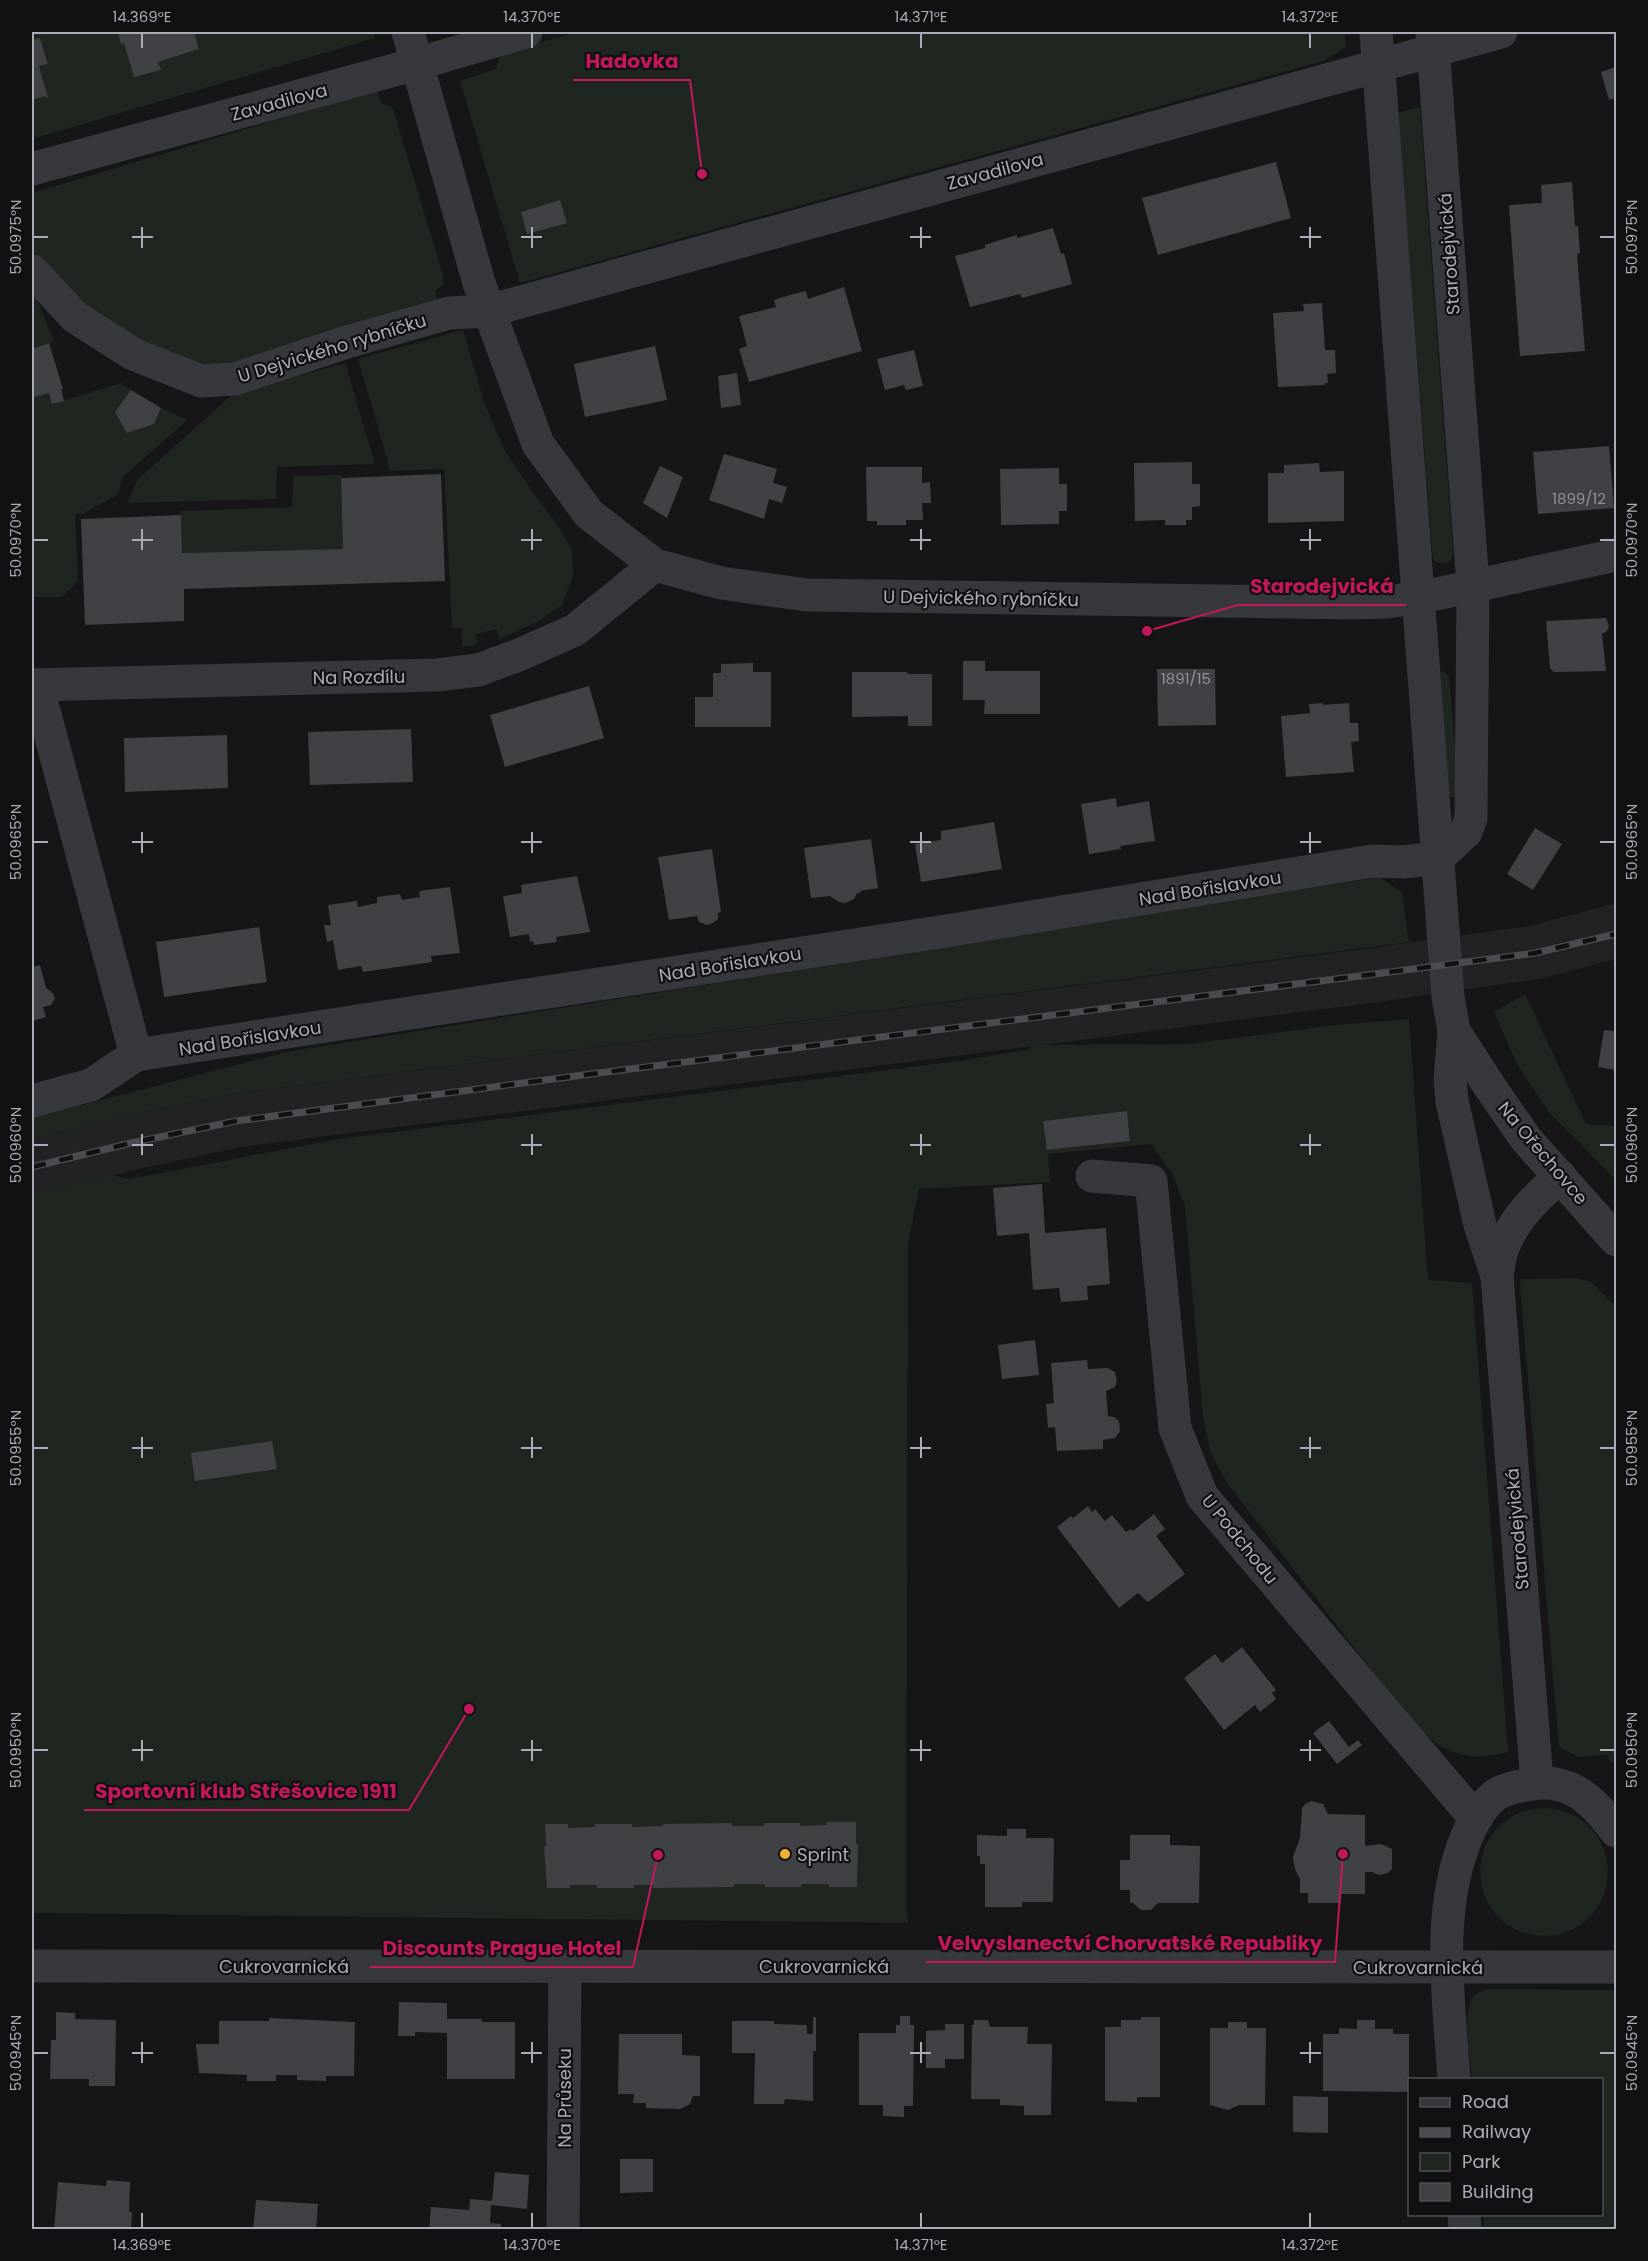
<svg xmlns="http://www.w3.org/2000/svg" width="1648" height="2261" font-family="Poppins,sans-serif">
	<style>
		.built { fill: #222225 }
		.green { fill: #1e261f; fill-rule: evenodd }
		.building { fill: #404145 }
		.lines { fill: none; stroke-linecap: round; stroke-linejoin: round }
		.minor { stroke: #37383d; stroke-width: 33 }
		.rail-casing { stroke: #4a4c52; stroke-width: 7 }
		.rail { stroke: #111113; stroke-width: 4.5; stroke-dasharray: 14; stroke-linecap: butt }
		.ticks { fill: none; stroke: #a8adb8; stroke-width: 2 }
		.poi-dot { fill: #f2b134; stroke: #111113; stroke-width: 2 }
		.labels { text-anchor: middle; dominant-baseline: central; stroke-width: 4.5; stroke-linejoin: round; paint-order: stroke }
		.number-label { font-size: 15px; fill: #8e929b }
		.street-label { font-size: 18px; fill: #a8adb8; stroke: #111113 }
		.poi-label { font-size: 18px; fill: #a8adb8; stroke: #111113; text-anchor: start }
		.leader { fill: none; stroke: #c2185b; stroke-width: 2 }
		.callout-dot { fill: #c2185b; stroke: #111113; stroke-width: 2 }
		.callout-label { font-size: 20px; text-anchor: middle; font-weight: bold; fill: #c2185b; stroke: #111113; stroke-width: 4.5; stroke-linejoin: round; paint-order: stroke }
		.neatline { fill: none; stroke: #a8adb8; stroke-width: 2 }
		.ticks-label { font-size: 15px; text-anchor: middle; fill: #a8adb8 }
	</style>
	<rect width="100%" height="100%" fill="#161618"/>
	<polygon class="built" points="1616,903 1616,959 1539,979 1371,1003 241,1147 138,1169 32,1195 32,1139 125,1116 232,1094 1363,949 1530,926"/>
	<g class="green">
		<polygon points="32,32 118,32 121,43 124,43 135,77 160,70 158,62 199,49 194,32 373,32 375,38 32,139 32,100 45,96 46,98 48,97 39,66 48,63 40,38 32,40"/>
		<polygon points="577,32 1345,32 1346,47 1323,61 520,283 460,81 496,69 500,54"/>
		<polygon points="377,90 382,104 388,105 393,109 443,275 443,285 435,291 439,305 210,370 108,329 32,260 32,193"/>
		<path d="M1420 107 1453 552C1453 563 1444 567 1434 561L1432 550 1398 113Z"/>
		<polygon points="32,288 54,341 32,349"/>
		<polygon points="463,330 484,402 505,451 532,491 556,523 572,549 573,576 562,605 539,621 499,639 497,629 476,634 477,644 462,647 462,627 452,628 444,469 389,471 388,462 358,359"/>
		<polygon points="345,363 375,464 277,467 276,499 127,503 138,479 233,394"/>
		<polygon points="121,383 131,390 115,412 127,433 154,424 161,408 187,420 123,477 117,495 82,514 75,514 78,581 62,597 32,597 32,398 49,393 53,404"/>
		<polygon points="341,475 343,549 182,553 181,511 292,507 293,476"/>
		<polygon points="1443,671 1449,677 1459,793 1456,798 1449,796 1438,675"/>
		<polygon points="1380,877 1402,893 1409,942 232,1094 125,1116 32,1139 32,1118 287,1052"/>
		<polygon points="1525,994 1586,1124 1616,1126 1616,1180 1548,1111 1517,1064 1494,1012"/>
		<path d="M1409 1019 1428 1280 1472 1283 1508 1752C1468 1764 1442 1752 1413 1724L1227 1483 1210 1452 1203 1417 1185 1207 1173 1175 1151 1144 1048 1154 1050 1182 919 1189 908 1243 906 1908 908 1923 32 1913V1195L112 1175 130 1179 338 1139 959 1061 1031 1049V1045L1187 1044 1336 1025ZM1127 1111 1130 1141 1047 1150 1044 1121Z"/>
		<polygon points="1577,1278 1591,1282 1616,1307 1616,1761 1610,1763 1608,1755 1579,1757 1559,1747 1520,1285 1521,1279"/>
		<circle cx="1544" cy="1872" r="64"/>
		<path d="M1491 1989 1616 1990V2229H1484L1483 2215 1602 2214V2080L1472 2079C1471 2061 1461 2010 1474 1996 1479 1991 1485 1990 1491 1989Z"/>
	</g>
	<g class="building">
		<polygon points="118,32 194,32 199,49 158,62 161,70 134,77 124,43 121,44"/>
		<polygon points="40,38 48,64 39,66 48,97 46,98 45,96 32,100 32,40"/>
		<polygon points="1616,67 1616,107 1614,99 1609,100 1601,72"/>
		<polygon points="1276,162 1291,218 1158,255 1142,198"/>
		<polygon points="1572,182 1575,226 1578,226 1580,253 1577,254 1585,351 1520,356 1509,205 1542,203 1541,185"/>
		<polygon points="560,200 567,223 527,234 521,212"/>
		<polygon points="1053,228 1061,254 1064,253 1072,284 1022,298 1020,294 970,307 955,256 985,248 985,245 1000,240 1017,235 1017,238"/>
		<polygon points="844,287 862,351 749,382 739,349 747,346 739,316 776,307 774,300 790,295 806,291 808,299"/>
		<polygon points="1322,303 1325,350 1335,350 1336,373 1327,374 1328,383 1325,383 1325,385 1278,387 1273,313 1304,311 1303,304"/>
		<polygon points="49,343 63,389 61,389 64,401 52,404 49,393 32,398 32,349"/>
		<polygon points="655,346 667,400 585,417 574,364"/>
		<polygon points="914,350 923,386 906,390 904,385 885,390 877,359"/>
		<polygon points="737,373 741,405 721,408 718,376"/>
		<polygon points="131,390 161,408 154,424 127,433 115,412"/>
		<polygon points="1609,446 1614,508 1538,514 1533,452"/>
		<polygon points="724,454 777,469 773,483 787,487 782,503 769,499 764,519 709,500"/>
		<polygon points="1192,462 1192,484 1200,484 1200,506 1192,507 1192,520 1186,520 1186,525 1165,525 1165,520 1135,521 1134,463"/>
		<polygon points="1319,463 1320,472 1344,471 1344,521 1268,523 1268,473 1284,473 1284,465"/>
		<polygon points="660,466 683,477 667,518 643,503"/>
		<polygon points="866,467 922,467 922,483 930,482 931,503 922,503 923,520 906,520 906,525 877,525 877,521 867,521"/>
		<polygon points="1059,468 1059,484 1067,484 1067,511 1059,511 1059,524 1001,525 1000,469"/>
		<polygon points="441,474 445,581 184,589 184,621 85,625 81,519 181,515 182,553 343,549 341,478"/>
		<polygon points="1606,618 1609,626 1607,631 1602,634 1606,671 1554,672 1550,668 1546,621"/>
		<polygon points="963,661 985,661 985,671 1040,671 1040,714 984,714 985,700 963,700"/>
		<polygon points="753,663 753,672 771,672 771,727 695,727 695,697 713,697 713,673 721,673 721,664"/>
		<polygon points="1157,669 1215,669 1216,725 1158,726"/>
		<polygon points="852,672 907,672 908,674 932,674 932,726 908,726 908,716 852,717"/>
		<polygon points="589,686 604,738 505,767 490,715"/>
		<polygon points="1323,703 1323,705 1349,703 1350,723 1358,723 1359,741 1351,742 1354,772 1286,777 1281,716 1310,713 1309,704"/>
		<polygon points="411,729 413,782 310,785 308,732"/>
		<polygon points="227,735 228,788 125,792 124,738"/>
		<polygon points="1116,798 1117,807 1149,801 1155,841 1120,846 1121,849 1089,854 1081,804"/>
		<polygon points="994,822 1002,869 921,882 915,844 941,840 941,831"/>
		<polygon points="1535,828 1562,844 1533,890 1507,874"/>
		<polygon points="871,839 878,888 860,891 861,893 857,893 854,899 845,903 839,902 830,896 811,898 804,848"/>
		<polygon points="712,849 721,912 718,913 718,919 713,923 707,925 699,922 697,916 669,920 658,857"/>
		<polygon points="577,876 590,932 556,937 557,942 534,945 533,941 530,942 529,934 510,937 503,896 522,893 521,885"/>
		<polygon points="450,887 460,953 431,956 432,962 363,972 361,966 338,970 333,940 327,942 324,925 331,925 328,905 357,901 358,907 377,903 377,897 400,894 402,900 420,897 419,891"/>
		<polygon points="259,927 267,982 164,997 156,942"/>
		<polygon points="40,965 46,988 52,992 55,998 51,1005 43,1007 46,1017 32,1021 32,967"/>
		<polygon points="1615,1022 1616,1070 1598,1067 1604,1030 1614,1031"/>
		<polygon points="1127,1111 1130,1141 1047,1150 1043,1121"/>
		<polygon points="1042,1184 1045,1233 1106,1228 1110,1284 1087,1286 1088,1300 1061,1302 1059,1288 1033,1290 1029,1233 997,1236 993,1188"/>
		<polygon points="1035,1340 1039,1375 1002,1379 998,1345"/>
		<polygon points="1087,1360 1088,1369 1108,1368 1115,1372 1117,1381 1115,1387 1106,1391 1108,1416 1114,1417 1119,1421 1120,1431 1115,1438 1103,1440 1103,1449 1057,1451 1055,1427 1048,1428 1046,1404 1054,1403 1051,1363"/>
		<polygon points="272,1441 277,1469 195,1481 191,1453"/>
		<polygon points="1088,1506 1092,1512 1095,1509 1105,1521 1112,1515 1126,1532 1131,1529 1133,1531 1154,1514 1165,1529 1156,1536 1185,1574 1148,1602 1138,1593 1119,1608 1057,1527 1071,1516 1073,1518"/>
		<polygon points="1242,1647 1276,1690 1272,1693 1276,1699 1260,1712 1255,1705 1224,1730 1184,1678 1215,1654 1222,1663"/>
		<polygon points="1329,1721 1349,1747 1358,1740 1362,1745 1337,1764 1313,1733"/>
		<polygon points="1311,1801 1323,1804 1328,1814 1365,1815 1365,1846 1381,1844 1392,1849 1392,1869 1388,1873 1379,1875 1372,1872 1365,1872 1365,1894 1341,1894 1341,1903 1308,1903 1308,1893 1300,1893 1300,1879 1295,1869 1293,1857 1300,1838 1302,1808 1305,1804"/>
		<polygon points="827,1822 856,1822 856,1844 858,1844 857,1887 829,1887 829,1884 801,1884 801,1887 765,1887 765,1884 734,1884 734,1887 653,1888 653,1885 634,1885 634,1888 597,1888 597,1885 570,1885 570,1888 547,1888 544,1846 546,1846 545,1824 568,1824 568,1828 595,1827 595,1824 632,1824 632,1827 663,1826 663,1824 732,1823 732,1826 764,1826 764,1823 800,1823 800,1826 827,1825"/>
		<polygon points="1007,1829 1026,1829 1026,1838 1054,1838 1053,1902 1022,1902 1022,1907 985,1907 985,1864 980,1864 980,1856 977,1856 977,1835 1007,1836"/>
		<polygon points="1130,1835 1170,1835 1170,1845 1200,1846 1199,1903 1158,1903 1151,1910 1141,1910 1133,1903 1130,1903 1130,1890 1120,1890 1120,1860 1130,1860"/>
		<polygon points="399,2002 447,2003 447,2019 482,2019 482,2022 515,2022 515,2079 447,2079 447,2033 415,2032 415,2036 398,2036"/>
		<polygon points="56,2012 75,2013 75,2019 116,2020 115,2086 89,2086 89,2079 50,2079 51,2040 56,2040"/>
		<polygon points="900,2016 910,2016 910,2025 914,2025 913,2106 904,2106 904,2117 883,2116 883,2105 859,2105 859,2033 896,2033 896,2025 900,2025"/>
		<polygon points="813,2017 816,2017 816,2051 813,2051 813,2101 785,2099 784,2104 754,2104 755,2053 732,2053 732,2021 774,2021 774,2024 807,2025 807,2034 813,2034"/>
		<polygon points="1141,2017 1160,2017 1160,2097 1137,2097 1137,2102 1105,2101 1105,2027 1121,2027 1121,2020 1141,2020"/>
		<polygon points="269,2018 355,2022 354,2076 326,2076 326,2081 297,2080 297,2075 276,2075 276,2081 247,2081 247,2075 199,2073 196,2044 219,2044 219,2021 269,2021"/>
		<polygon points="974,2020 988,2020 990,2027 1028,2027 1027,2044 1052,2044 1051,2115 1024,2115 1024,2106 1000,2105 1000,2099 971,2099 972,2025 974,2025"/>
		<polygon points="1357,2020 1375,2020 1375,2029 1393,2029 1393,2034 1409,2034 1409,2092 1323,2091 1323,2034 1339,2034 1339,2028 1357,2029"/>
		<polygon points="1228,2022 1247,2022 1247,2028 1266,2028 1265,2105 1239,2105 1228,2110 1210,2105 1210,2028 1228,2028"/>
		<polygon points="945,2024 964,2024 964,2059 945,2059 945,2068 926,2068 926,2031 945,2030"/>
		<polygon points="619,2034 682,2034 682,2055 700,2056 700,2096 693,2096 690,2104 680,2109 646,2108 646,2103 633,2103 634,2094 618,2094"/>
		<polygon points="1293,2096 1328,2097 1328,2133 1293,2132"/>
		<polygon points="620,2159 653,2159 653,2192 620,2193"/>
		<polygon points="495,2172 529,2175 527,2209 491,2205 490,2223 501,2224 501,2230 429,2230 431,2207 469,2210 470,2199 492,2201"/>
		<polygon points="107,2180 130,2182 129,2212 132,2212 131,2230 54,2230 58,2182 106,2186"/>
		<polygon points="256,2200 318,2204 316,2230 253,2230"/>
	</g>
	<g class="lines">
		<g class="minor">
			<polyline points="408,32 479,283 538,444 589,514 655,565 721,583 807,595 1354,603 1386,602 1418,598 1616,555"/>
			<polyline points="1376,32 1448,997 1454,1031 1450,1080 1452,1101 1480,1225 1497,1276 1537,1782"/>
			<polyline points="1432,32 1473,585 1471,818 1466,832 1438,858"/>
			<polyline points="32,169 416,64 526,32"/>
			<polyline points="32,271 75,317 133,354 201,381 235,379 347,342 449,313 488,311 1501,32"/>
			<polyline points="32,685 437,675 478,670 519,655 575,630 655,565"/>
			<polyline points="37,685 136,1055"/>
			<polyline points="1454,1031 1490,1087 1526,1139 1616,1240"/>
			<polyline points="32,1101 91,1085 136,1055 946,931 1372,861 1403,862 1438,858"/>
			<polyline points="1092,1176 1151,1181 1175,1428 1202,1496 1475,1818"/>
			<path d="M1497 1276C1499 1265 1500 1252 1505 1243 1516 1216 1539 1195 1560 1176"/>
			<polyline points="32,1966 1616,1967"/>
			<path d="M1454 2080C1449 1999 1435 1912 1467 1836 1473 1822 1480 1808 1492 1798 1500 1790 1515 1787 1526 1785 1569 1776 1592 1799 1616 1831"/>
			<polyline points="1464,2214 1465,2230"/>
			<polyline points="563,2230 565,1966"/>
		</g>
		<defs>
			<polyline id="rail" points="32,1167 131,1143 236,1121 591,1074 1367,975 1535,953 1616,934"/>
		</defs>
		<use href="#rail" class="rail-casing"/>
		<use href="#rail" class="rail"/>
	</g>
	<path class="ticks" d="M142 33V48M532 33V48M921 33V48M1310 33V48M142 227V248M532 227V248M921 227V248M1310 227V248M33 237H48M132 237H153M521 237H542M910 237H931M1300 237H1321M1600 237H1615M142 529V550M532 529V550M921 529V550M1310 529V550M33 540H48M132 540H153M521 540H542M910 540H931M1300 540H1321M1600 540H1615M142 832V853M532 832V853M921 832V853M1310 832V853M33 842H48M132 842H153M521 842H542M910 842H931M1300 842H1321M1600 842H1615M142 1134V1155M532 1134V1155M921 1134V1155M1310 1134V1155M33 1145H48M132 1145H153M521 1145H542M910 1145H931M1300 1145H1321M1600 1145H1615M142 1437V1458M532 1437V1458M921 1437V1458M1310 1437V1458M33 1448H48M132 1448H153M521 1448H542M910 1448H931M1300 1448H1321M1600 1448H1615M142 1740V1761M532 1740V1761M921 1740V1761M1310 1740V1761M33 1750H48M132 1750H153M521 1750H542M910 1750H931M1300 1750H1321M1600 1750H1615M142 2042V2063M532 2042V2063M921 2042V2063M1310 2042V2063M33 2053H48M132 2053H153M521 2053H542M910 2053H931M1300 2053H1321M1600 2053H1615M142 2213V2228M532 2213V2228M921 2213V2228M1310 2213V2228"/>
	<circle class="poi-dot" cx="785" cy="1854" r="6"/>
	<g class="labels">
		<g class="number-label">
			<text x="1579" y="498">1899/12</text>
			<text x="1186" y="678">1891/15</text>
		</g>
		<g class="street-label">
			<text transform="translate(279 102) rotate(-15)">Zavadilova</text>
			<text transform="translate(995 171) rotate(-15)">Zavadilova</text>
			<text transform="translate(1449 254) rotate(-94)">Starodejvická</text>
			<text transform="translate(332 348) rotate(-17)">U Dejvického rybníčku</text>
			<text transform="translate(981 598) rotate(1)">U Dejvického rybníčku</text>
			<text transform="translate(359 677) rotate(-1)">Na Rozdílu</text>
			<text transform="translate(1210 888) rotate(-9)">Nad Bořislavkou</text>
			<text transform="translate(730 964) rotate(-9)">Nad Bořislavkou</text>
			<text transform="translate(250 1038) rotate(-9)">Nad Bořislavkou</text>
			<text transform="translate(1543 1153) rotate(50)">Na Ořechovce</text>
			<text transform="translate(1517 1529) rotate(-95)">Starodejvická</text>
			<text transform="translate(1240 1539) rotate(51)">U Podchodu</text>
			<text x="284" y="1966">Cukrovarnická</text>
			<text x="824" y="1966">Cukrovarnická</text>
			<text x="1418" y="1967">Cukrovarnická</text>
			<text transform="translate(564 2098) rotate(-90)">Na Průseku</text>
		</g>
		<g class="poi-label">
			<text x="797" y="1854">Sprint</text>
		</g>
	</g>
	<path class="leader" d="M702 174L690 80H573M1147 631L1238 605H1406M469 1709L409 1810H84M1343 1854L1335 1962H926M658 1855L633 1967H370"/>
	<g class="callout-dot">
		<circle cx="702" cy="174" r="6"/>
		<circle cx="1147" cy="631" r="6"/>
		<circle cx="469" cy="1709" r="6"/>
		<circle cx="1343" cy="1854" r="6"/>
		<circle cx="658" cy="1855" r="6"/>
	</g>
	<g class="callout-label">
		<text x="632" y="68">Hadovka</text>
		<text x="1322" y="593">Starodejvická</text>
		<text x="246" y="1798">Sportovní klub Střešovice 1911</text>
		<text x="1130" y="1950">Velvyslanectví Chorvatské Republiky</text>
		<text x="502" y="1955">Discounts Prague Hotel</text>
	</g>
	<rect width="1648" height="2261" fill="none" stroke="#111113" stroke-width="66"/>
	<rect x="1408" y="2078" width="195" height="138" fill="#111113" stroke="#4d4f55" stroke-width="1.5"/>
	<rect x="1420" y="2098" width="30" height="9" fill="#37383d" stroke="#4d4f55" stroke-width="1.5"/>
	<text x="1462" y="2108" font-size="18" fill="#a8adb8">Road</text>
	<rect x="1420" y="2128" width="30" height="9" fill="#4a4c52" stroke="#4d4f55" stroke-width="1.5"/>
	<text x="1462" y="2138" font-size="18" fill="#a8adb8">Railway</text>
	<rect x="1420" y="2153" width="30" height="18" fill="#1e261f" stroke="#4d4f55" stroke-width="1.5"/>
	<text x="1462" y="2168" font-size="18" fill="#a8adb8">Park</text>
	<rect x="1420" y="2183" width="30" height="18" fill="#404145" stroke="#4d4f55" stroke-width="1.5"/>
	<text x="1462" y="2198" font-size="18" fill="#a8adb8">Building</text>
	<rect x="33" y="33" width="1582" height="2195" class="neatline"/>
	<g class="ticks-label">
		<text x="142" y="22">14.369°E</text>
		<text x="532" y="22">14.370°E</text>
		<text x="921" y="22">14.371°E</text>
		<text x="1310" y="22">14.372°E</text>
		<text transform="translate(16 237) rotate(-90)" y="5">50.0975°N</text>
		<text transform="translate(1632 237) rotate(-90)" y="5">50.0975°N</text>
		<text transform="translate(16 540) rotate(-90)" y="5">50.0970°N</text>
		<text transform="translate(1632 540) rotate(-90)" y="5">50.0970°N</text>
		<text transform="translate(16 842) rotate(-90)" y="5">50.0965°N</text>
		<text transform="translate(1632 842) rotate(-90)" y="5">50.0965°N</text>
		<text transform="translate(16 1145) rotate(-90)" y="5">50.0960°N</text>
		<text transform="translate(1632 1145) rotate(-90)" y="5">50.0960°N</text>
		<text transform="translate(16 1448) rotate(-90)" y="5">50.0955°N</text>
		<text transform="translate(1632 1448) rotate(-90)" y="5">50.0955°N</text>
		<text transform="translate(16 1750) rotate(-90)" y="5">50.0950°N</text>
		<text transform="translate(1632 1750) rotate(-90)" y="5">50.0950°N</text>
		<text transform="translate(16 2053) rotate(-90)" y="5">50.0945°N</text>
		<text transform="translate(1632 2053) rotate(-90)" y="5">50.0945°N</text>
		<text x="142" y="2250">14.369°E</text>
		<text x="532" y="2250">14.370°E</text>
		<text x="921" y="2250">14.371°E</text>
		<text x="1310" y="2250">14.372°E</text>
	</g>
</svg>
